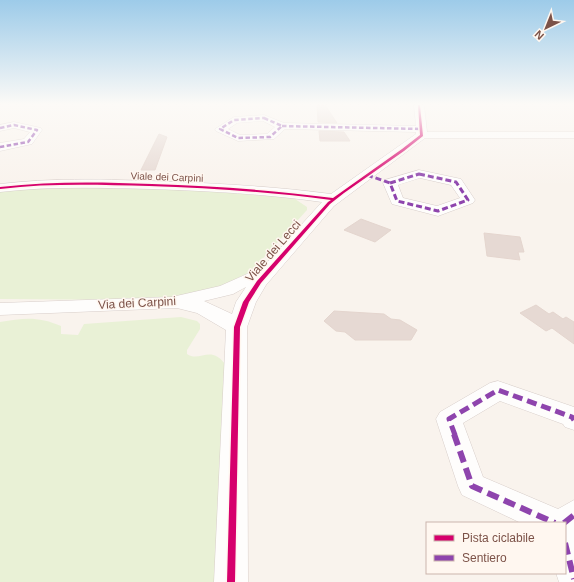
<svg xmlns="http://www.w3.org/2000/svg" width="574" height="582" font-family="Arial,sans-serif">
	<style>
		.green { fill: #e9f1d6 }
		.building { fill: #e6d9d3; stroke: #e4d5ce }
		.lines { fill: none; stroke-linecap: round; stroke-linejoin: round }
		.minor-casing { stroke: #d8ceca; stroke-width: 1 }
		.minor { fill: #fefdfc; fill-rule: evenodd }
		.quiet-far3 { stroke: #8e44ad; stroke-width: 2.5; stroke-dasharray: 4.5 2.5; stroke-linecap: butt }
		.quiet-far2 { stroke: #8e44ad; stroke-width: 3; stroke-dasharray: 6 3; stroke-linecap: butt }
		.quiet-far1 { stroke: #8e44ad; stroke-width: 5; stroke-dasharray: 10 5; stroke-linecap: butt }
		.quiet { stroke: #8e44ad; stroke-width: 6; stroke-dasharray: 12 6; stroke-linecap: butt }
		.cycleway-casing { stroke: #fff7f0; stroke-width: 3 }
		.cycleway { fill: #d6006c; fill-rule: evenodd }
		.labels { text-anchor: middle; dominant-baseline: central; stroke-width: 3; stroke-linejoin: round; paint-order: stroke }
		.far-street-label { font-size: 10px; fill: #7c5248; stroke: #fff7f0 }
		.street-label { font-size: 12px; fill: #7c5248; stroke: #fff7f0 }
	</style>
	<rect width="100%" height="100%" fill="#f9f3ed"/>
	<g class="green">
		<polygon points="50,186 189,190 281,197 295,199 307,207 307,210 257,265 248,273 219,287 172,298 147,300 0,299 0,191"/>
		<path d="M181 317 197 321 200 324V329L187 350V354C200 363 210 344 225 364L220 582H0V322C24 318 38 316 61 326V334L78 335 84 324Z"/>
	</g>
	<g class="building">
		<polygon points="317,105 325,105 337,123 318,122"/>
		<polygon points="319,131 344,132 350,141 320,141"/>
		<polygon points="159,134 167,137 155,170 141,170"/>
		<polygon points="361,219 391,230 375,242 344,230"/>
		<polygon points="484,233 520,237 524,252 518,252 520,260 487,256"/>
		<polygon points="536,305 549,314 553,312 563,319 566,317 574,322 574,344 552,328 546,331 520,313"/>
		<polygon points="334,311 384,314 391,319 400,320 417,330 411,340 355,340 345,332 336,331 324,321"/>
	</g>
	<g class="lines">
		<defs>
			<g id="minor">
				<path d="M414 105H424L427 132H574V138H425L334 206 266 285 256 302 247 327 248 582H214L226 330 197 313 177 308 0 315V303L172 297 220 286 263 267 322 202C266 194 209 191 152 189 101 188 51 186 0 192V184C50 178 99 179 149 181 210 183 271 186 331 194L416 134V132L285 129 274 139 238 141 216 131 215 129 234 117 264 115 284 123 416 126ZM263 121 275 127 267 134 240 135 228 129 237 123ZM246 287 236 302 232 314 204 301 233 294Z"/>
				<polygon points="14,122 41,128 42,130 32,144 0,151 0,143 24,139 30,132 14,128 0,131 0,125"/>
				<path d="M419 170 461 179 475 200 473 203 438 216 392 204 383 183 385 180ZM420 178 451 185 460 198 437 206 403 198 398 185Z"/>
				<polygon points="498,381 574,407 574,430 565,427 563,424 500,401 463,423 483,477 558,509 574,500 574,582 559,582 556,573 565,573 565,523 521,523 462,495 458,486 436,419 440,412 490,383"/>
			</g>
		</defs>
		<use href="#minor" class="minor-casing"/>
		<use href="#minor" class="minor"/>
		<g class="quiet-far3">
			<polygon points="264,118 282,126 270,137 238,138 220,129 234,120"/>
			<polyline points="282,126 421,129"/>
			<polyline points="0,128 14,125 37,130 28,142 0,147"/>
		</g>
		<g class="quiet-far2">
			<polygon points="419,174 456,182 468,200 438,211 397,201 390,183"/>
			<polyline points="367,175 390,183"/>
		</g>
		<polyline class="quiet-far1" points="455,435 449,419 498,390 572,417 574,420"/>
		<g class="quiet">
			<polyline points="454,434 472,486 555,523"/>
			<polyline points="564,523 574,515"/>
			<polyline points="565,543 574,579"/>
		</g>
		<defs>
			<path id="cycleway" d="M418 105H420L423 136 404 151 344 193 330 204 261 283 249 302 240 327 235 582H227L234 327 243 302 257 281 328 202 331 200C270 192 210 188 149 186 99 185 50 183 0 189V187C51 181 101 182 152 184 212 186 273 190 333 198L402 149 420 135Z"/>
		</defs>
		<use href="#cycleway" class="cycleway-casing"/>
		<use href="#cycleway" class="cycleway"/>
	</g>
	<linearGradient id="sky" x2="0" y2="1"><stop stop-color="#9dcbe9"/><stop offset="0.56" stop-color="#fcfaf7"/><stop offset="1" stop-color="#fcfaf7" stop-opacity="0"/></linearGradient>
	<rect width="574" height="186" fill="url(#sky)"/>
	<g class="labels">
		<g class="far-street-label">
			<text transform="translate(167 177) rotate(2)">Viale dei Carpini</text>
		</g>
		<g class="street-label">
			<text transform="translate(273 251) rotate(-49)">Viale dei Lecci</text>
			<text transform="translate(137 303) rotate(-3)">Via dei Carpini</text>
		</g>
	</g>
	<rect x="426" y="522" width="140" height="52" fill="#fff7f0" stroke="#cbb5ad"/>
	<rect x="434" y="535" width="20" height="6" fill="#d6006c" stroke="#cbb5ad"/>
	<text x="462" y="542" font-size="12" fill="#7c5248">Pista ciclabile</text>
	<rect x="434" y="555" width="20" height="6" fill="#8e44ad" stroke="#cbb5ad"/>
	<text x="462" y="562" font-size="12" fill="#7c5248">Sentiero</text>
	<g transform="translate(546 28) rotate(223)" stroke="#fff7f0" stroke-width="3" paint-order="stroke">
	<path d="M0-3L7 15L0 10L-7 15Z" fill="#7c5248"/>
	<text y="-6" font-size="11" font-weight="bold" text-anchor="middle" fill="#7c5248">N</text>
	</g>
</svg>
